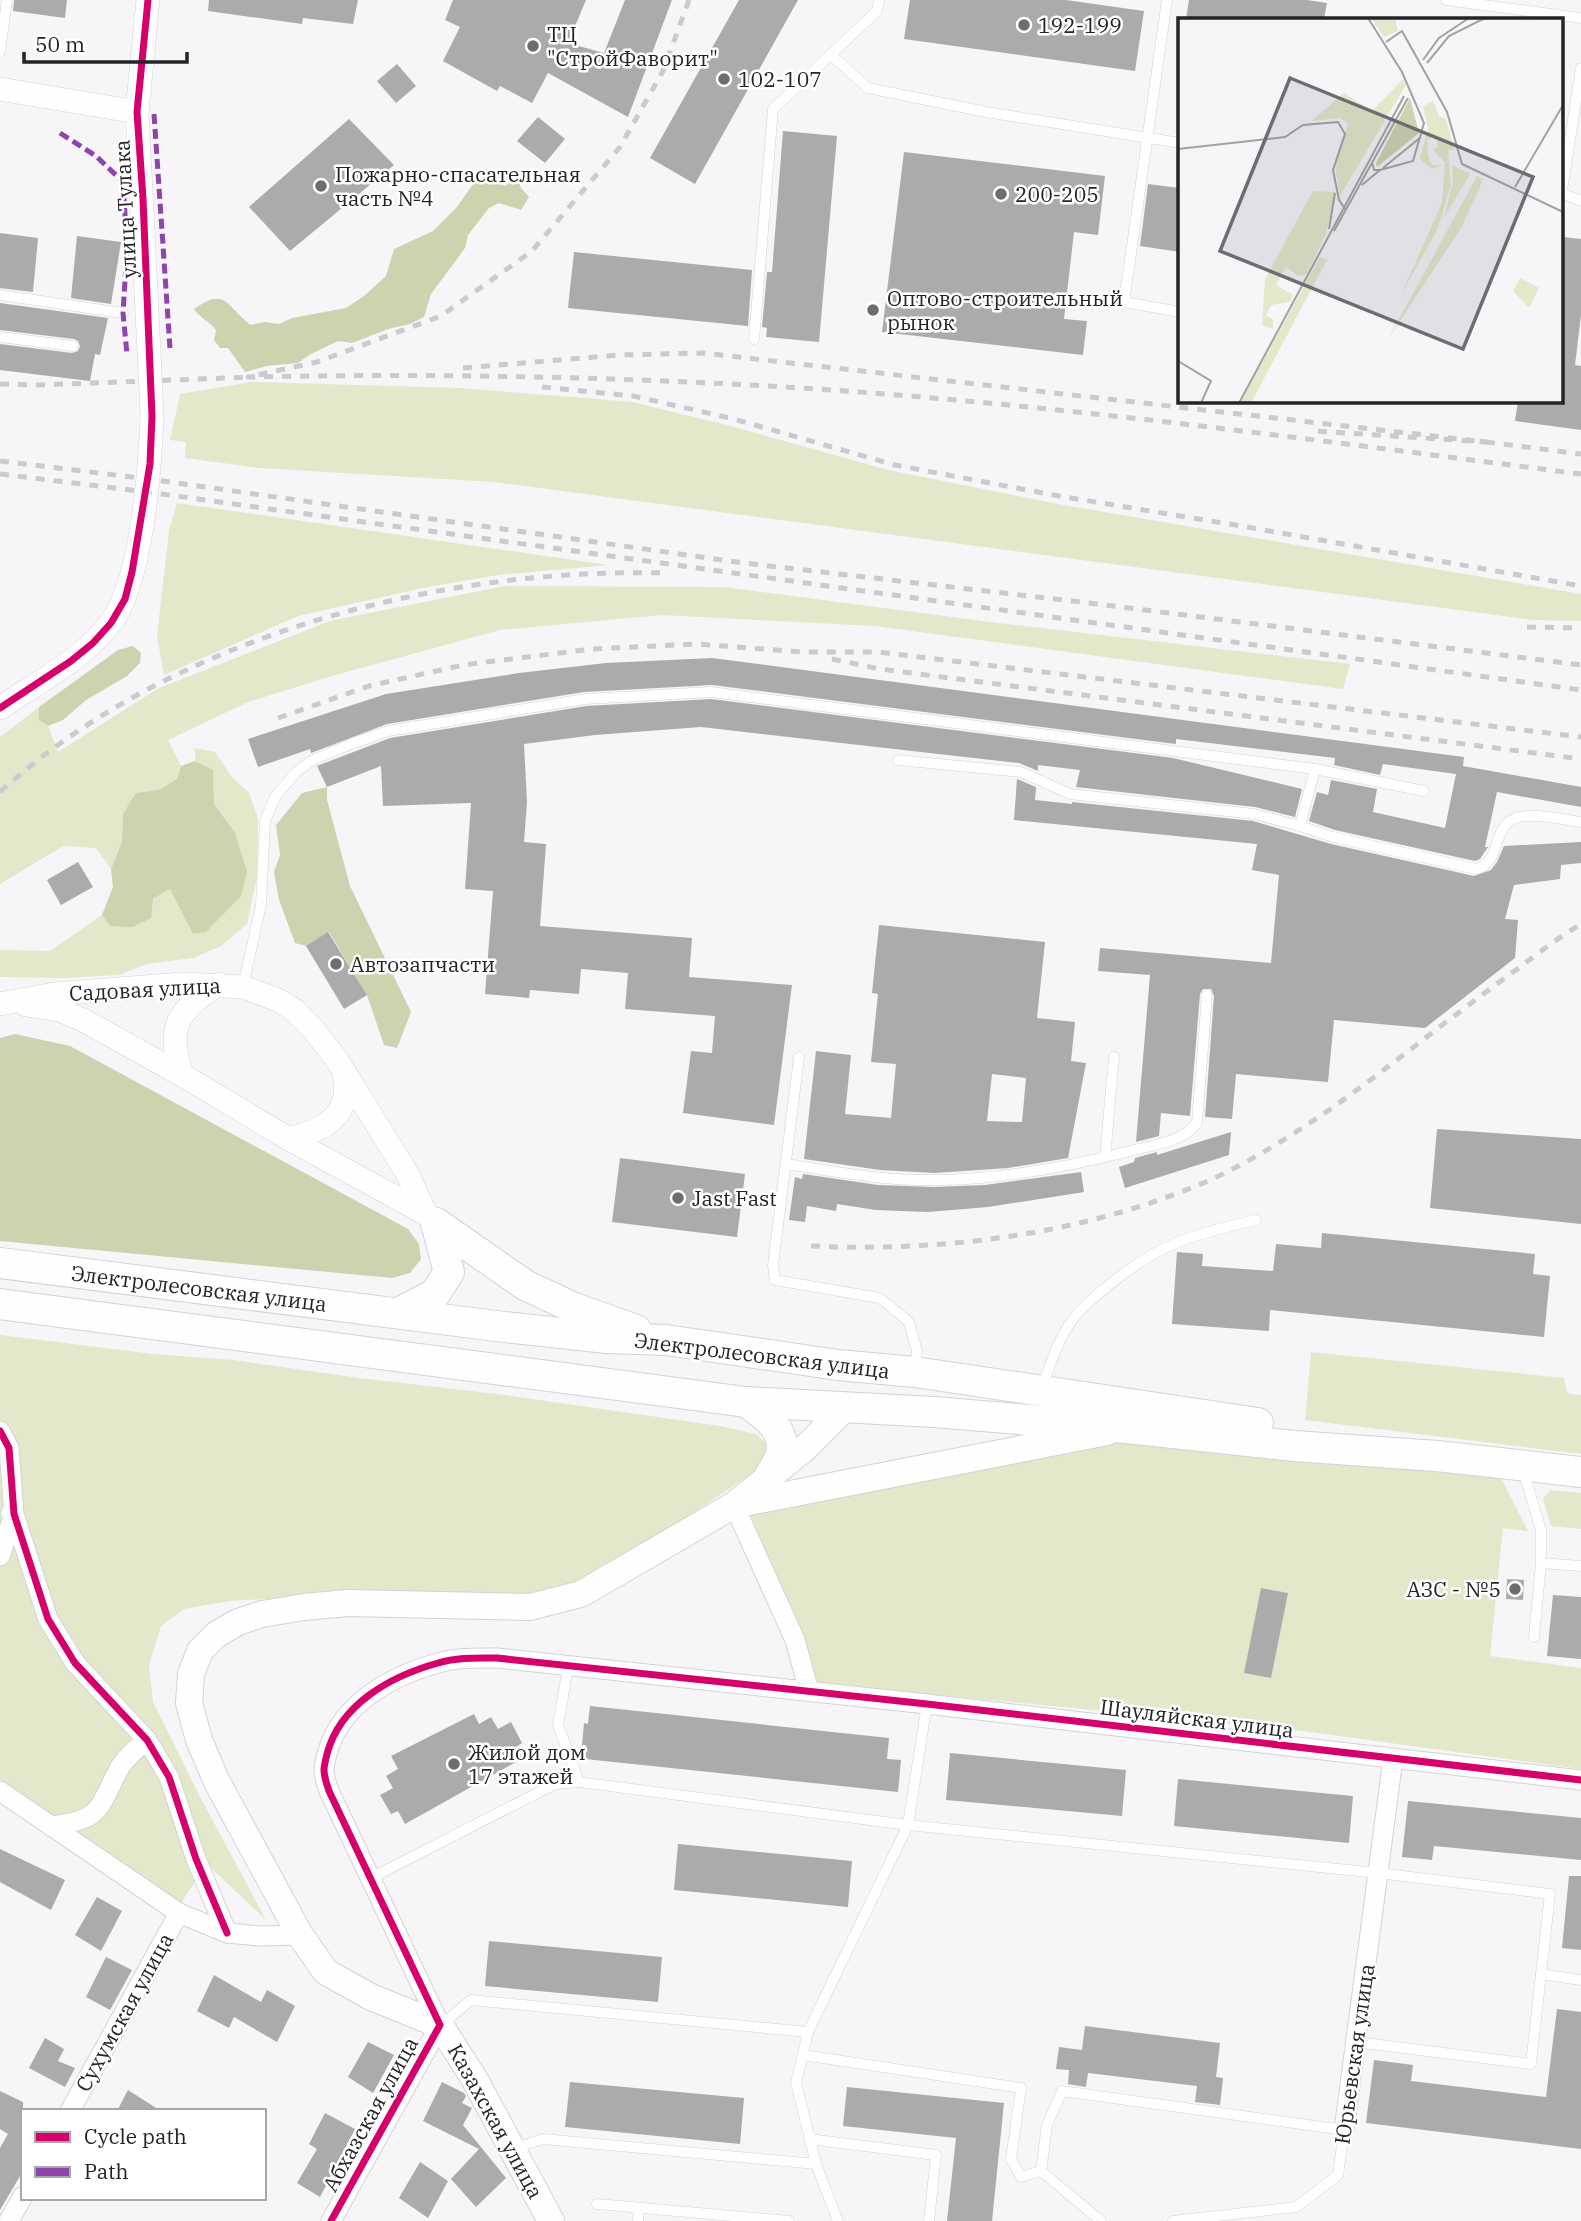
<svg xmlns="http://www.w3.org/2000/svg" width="1581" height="2221" font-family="'IBM Plex Serif',serif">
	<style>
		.green { fill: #e2e8c9 }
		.forest { fill: #ccd3ae }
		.building { fill: #acaaaa; fill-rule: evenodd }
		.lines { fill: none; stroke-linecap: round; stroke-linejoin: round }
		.service-casing { stroke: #d4d2d5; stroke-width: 11 }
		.minor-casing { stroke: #d4d2d5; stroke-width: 21 }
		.tertiary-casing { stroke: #d4d2d5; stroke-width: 24 }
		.secondary-casing { stroke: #d4d2d5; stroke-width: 28 }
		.primary-casing { stroke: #d4d2d5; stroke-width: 32 }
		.service { stroke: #fefefe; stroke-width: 10 }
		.minor { stroke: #fefefe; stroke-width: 19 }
		.tertiary { stroke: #fefefe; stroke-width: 23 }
		.secondary { stroke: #fefefe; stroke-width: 26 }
		.primary { stroke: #fefefe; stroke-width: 30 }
		.rail { stroke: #cbcacc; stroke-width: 5; stroke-dasharray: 9 9; stroke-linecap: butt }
		.tertiary-bridge-casing { stroke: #d4d2d5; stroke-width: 24; stroke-linecap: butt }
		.tertiary-bridge { stroke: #fefefe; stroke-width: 23 }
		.quiet { stroke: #8e44ad; stroke-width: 5; stroke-dasharray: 10 5; stroke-linecap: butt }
		.cycleway-casing { stroke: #fff; stroke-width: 11 }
		.cycleway { stroke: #d6006c; stroke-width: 7 }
		.poi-dot { fill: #6e6c6f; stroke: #fff; stroke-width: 2.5 }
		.labels { text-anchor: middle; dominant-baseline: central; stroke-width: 5; stroke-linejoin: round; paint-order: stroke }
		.poi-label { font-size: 21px; fill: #242325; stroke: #fff; text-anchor: start }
		.street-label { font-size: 21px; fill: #242325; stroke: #fff }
		.inset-road { fill: none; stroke: #a3a1a4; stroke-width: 2 }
		.view { fill: #6e6c6f; fill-opacity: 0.15; stroke: #6e6c6f; stroke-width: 3.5 }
		.inset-edge { fill: none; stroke: #242325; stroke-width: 3.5 }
	</style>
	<rect width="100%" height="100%" fill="#f7f5f8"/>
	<g class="green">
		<polygon points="251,382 461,388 632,402 731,426 888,470 1058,504 1581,594 1581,621 1533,620 494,482 259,468 185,458 186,442 170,440 180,394"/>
		<polygon points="177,503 608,565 499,575 427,587 298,616 164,675 157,636 169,530"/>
		<polygon points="504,586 723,587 998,623 1350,664 1343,689 875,626 662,615 500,630 332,676 248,702 168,740 181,766 177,779 123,814 122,842 111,869 96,848 63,846 0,884 0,737 39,707 39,720 48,726 58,752 159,688 330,621"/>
		<polygon points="195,748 215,752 232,777 249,793 258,819 257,877 247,924 221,946 193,958 146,964 119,975 62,978 0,977 0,950 50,951 102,915 110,926 170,889 247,871 235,833 214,804 213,770 195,761"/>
		<polygon points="0,1335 153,1354 234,1360 359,1378 497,1394 720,1426 756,1434 766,1443 767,1456 760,1468 600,1575 542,1593 306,1597 229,1601 184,1609 161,1626 149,1665 153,1702 198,1793 266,1920 207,1864 181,1903 0,1784"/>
		<polygon points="1311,1352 1564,1378 1567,1393 1581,1395 1581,1454 1305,1420"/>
		<polygon points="1111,1441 1499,1474 1528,1531 1503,1528 1490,1656 1581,1668 1581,1769 1288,1729 815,1683 749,1510"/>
		<polygon points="1550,1490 1581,1493 1581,1529 1551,1526 1543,1499"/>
	</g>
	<g class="forest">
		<path d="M516 174 521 188 529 197 521 210 499 203 489 208 468 235 465 248 431 294 424 317 410 324 388 329 352 343 338 341 309 355 298 363 267 366 245 372 228 348H220L214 340 216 330C209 321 201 319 194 309 227 286 225 306 251 325L264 322 279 324 292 318 346 308 364 296 386 276 394 249 433 231 457 207 476 180 488 178 505 186 512 181Z"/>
		<polygon points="133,646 141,653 140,663 127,676 86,700 63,720 48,726 39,720 39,707 118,650"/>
		<polygon points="195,761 213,770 214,804 235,833 247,871 241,896 206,932 193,934 170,889 153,899 151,918 133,927 110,926 102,915 113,887 111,869 122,842 123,814 136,793 159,790 177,779 181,766"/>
		<polygon points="327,787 327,800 350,886 411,1012 397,1048 384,1045 367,995 329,932 306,946 295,943 279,900 274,872 280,855 276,825 302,793"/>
		<polygon points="15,1034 70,1046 408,1229 419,1244 421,1259 410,1273 392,1278 0,1241 0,1038"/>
	</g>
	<g class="building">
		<polygon points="14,0 67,0 65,18 13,11"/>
		<polygon points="209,0 358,0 353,24 303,18 302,24 208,11"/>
		<polygon points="453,0 586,0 568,43 604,53 625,0 672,0 628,117 548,73 532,103 500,86 497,91 443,61 460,27 445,20"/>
		<polygon points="739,0 798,0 695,184 650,158"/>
		<polygon points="910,0 1066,0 1144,11 1135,71 904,39"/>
		<polygon points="1189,0 1307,0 1327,3 1324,19 1186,19"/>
		<polygon points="397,64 416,86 396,103 377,81"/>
		<polygon points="538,117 565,139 545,163 517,141"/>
		<polygon points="349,119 394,165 290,251 249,207"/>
		<polygon points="783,131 837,136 819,342 766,337 767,328 762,327 767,272 772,272"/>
		<polygon points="904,152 1105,176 1098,235 1074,232 1064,319 1087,321 1083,355 882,332"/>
		<polygon points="1148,184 1180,188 1180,252 1140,246"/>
		<polygon points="0,233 38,238 33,292 0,288"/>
		<polygon points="77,236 121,242 111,304 71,298"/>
		<polygon points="1562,237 1581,239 1581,315 1575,365 1581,366 1581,430 1515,421 1518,401 1562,401"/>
		<polygon points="574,252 752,270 748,326 568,308"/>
		<polygon points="0,303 108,318 100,355 95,354 90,381 0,370 0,344 72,353 78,351 80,346 78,341 74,339 0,330"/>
		<polygon points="712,658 1464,757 1463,766 1581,787 1581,807 1497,792 1485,847 1488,847 1480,859 1475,861 1335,830 1309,821 1317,792 1328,795 1331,780 1377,789 1373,812 1445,828 1456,774 1383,764 1380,775 1334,765 1335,758 1176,739 1176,744 712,685 584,692 387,724 311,753 310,749 258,767 248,739 386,694 519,673 606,663"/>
		<polygon points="711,699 1173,758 1302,789 1295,817 1255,807 1076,787 1080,770 1038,765 1038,771 1019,763 701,727 595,735 524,744 527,802 524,842 546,844 540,926 692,938 689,977 792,985 774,1125 683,1113 691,1051 712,1053 715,1016 625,1009 628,973 581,969 579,994 530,990 529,998 485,994 493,891 465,889 471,803 383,806 381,766 327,787 317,766 390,738 586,706"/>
		<polygon points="1017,779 1036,787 1035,800 1072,804 1072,802 1253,821 1331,844 1474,876 1491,870 1497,862 1504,846 1581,842 1581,863 1561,865 1560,879 1514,885 1505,919 1518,920 1515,958 1425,1028 1334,1020 1328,1082 1236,1074 1232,1119 1205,1117 1214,996 1211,989 1203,989 1200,994 1190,1116 1161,1113 1159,1136 1136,1142 1150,975 1098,971 1100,948 1271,963 1279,875 1252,870 1257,844 1014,820"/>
		<polygon points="78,862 93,887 61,905 47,880"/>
		<path d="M879 925 1045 942 1037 1018 1075 1022 1071 1061 1086 1063 1068 1158 1008 1168 935 1173 880 1170 804 1159 816 1051 851 1055 845 1114 891 1118 896 1064 871 1062 878 994 872 993ZM992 1074 1026 1078 1022 1122 987 1121Z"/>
		<polygon points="328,932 367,995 344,1009 306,946"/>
		<polygon points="1437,1129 1581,1139 1581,1224 1430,1208"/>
		<polygon points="1231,1132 1229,1155 1125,1188 1119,1167 1134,1162 1135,1158 1157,1152 1157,1155"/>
		<polygon points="620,1158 745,1174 737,1237 612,1222"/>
		<polygon points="1081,1172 1084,1192 988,1207 928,1212 876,1210 837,1204 836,1211 807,1206 805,1222 789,1220 795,1177 802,1179 803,1174 878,1185 935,1187 985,1185"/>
		<polygon points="1322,1233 1535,1254 1533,1274 1550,1276 1544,1337 1270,1310 1269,1331 1172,1324 1177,1252 1203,1254 1202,1266 1273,1271 1276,1244 1321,1248"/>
		<polygon points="1507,1579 1524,1580 1523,1600 1506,1599"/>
		<polygon points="1261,1588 1288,1593 1271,1678 1244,1673"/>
		<polygon points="1553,1595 1581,1597 1581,1659 1547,1656"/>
		<polygon points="590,1706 889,1738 887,1759 901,1760 898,1792 585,1759 586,1745 582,1745 584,1723 588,1724"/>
		<polygon points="474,1714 479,1724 491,1717 498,1729 511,1722 522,1743 516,1747 523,1758 405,1824 398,1811 391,1814 380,1795 393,1788 386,1776 398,1769 391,1756"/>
		<polygon points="950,1753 1126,1770 1122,1816 946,1800"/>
		<polygon points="1178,1779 1353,1796 1349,1843 1174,1826"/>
		<polygon points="1408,1801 1581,1818 1581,1860 1434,1846 1432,1860 1402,1857"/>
		<polygon points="678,1844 852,1861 848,1907 674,1890"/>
		<polygon points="0,1849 65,1880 51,1910 0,1882"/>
		<polygon points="1569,1876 1581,1876 1581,1950 1562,1948"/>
		<polygon points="97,1897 122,1911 101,1951 75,1935"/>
		<polygon points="489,1941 662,1957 658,2002 485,1986"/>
		<polygon points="106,1957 132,1970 110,2010 86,1997"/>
		<polygon points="214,1975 261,2002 267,1990 295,2006 277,2042 234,2017 229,2028 197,2011"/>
		<polygon points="1557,2009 1581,2012 1581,2149 1366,2123 1374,2060 1413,2065 1411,2081 1546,2097"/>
		<polygon points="1085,2026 1220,2043 1216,2077 1223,2078 1220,2105 1195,2102 1197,2086 1088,2073 1086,2087 1068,2084 1069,2070 1056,2069 1059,2047 1082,2050"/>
		<polygon points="45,2038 64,2049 58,2061 75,2068 65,2087 29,2068"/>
		<polygon points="368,2042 394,2055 373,2093 348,2077"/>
		<polygon points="442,2082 464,2093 466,2096 462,2103 472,2108 463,2125 506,2178 476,2207 451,2179 479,2149 423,2121"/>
		<polygon points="570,2082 744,2098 740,2144 565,2127"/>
		<polygon points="847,2087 1004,2103 992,2221 947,2221 956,2138 843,2126"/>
		<polygon points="128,2090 161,2111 117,2111"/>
		<polygon points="0,2091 23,2102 23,2171 0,2210 0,2148 8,2134 0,2129"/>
		<polygon points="325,2113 355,2129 320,2197 297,2183 317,2149 309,2144"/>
		<polygon points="420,2162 448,2181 428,2218 399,2198"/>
	</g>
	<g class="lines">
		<defs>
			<g id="service">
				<polyline points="1167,0 1124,302 1180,312"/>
				<polyline points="1446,0 1581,18"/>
				<polyline points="0,52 7,0"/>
				<polyline points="831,55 868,88 986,112 1180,143"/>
				<polyline points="1562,191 1581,68"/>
				<polyline points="1562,193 1581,201"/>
				<polyline points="0,295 123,313"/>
				<polyline points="0,337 73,346"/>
				<polyline points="754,339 773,109 877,11 879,0"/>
				<polyline points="898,760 1021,772 1070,794 1254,814 1300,826"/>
				<path d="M1315 769 1300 826 1333 837 1476 869C1505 862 1488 819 1525 816 1543 814 1564 820 1581 822"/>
				<polyline points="243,986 261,905 265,821 275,797 296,772 313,760 351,744 388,731 585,699 711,692 1315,769 1424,791"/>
				<polyline points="799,1057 773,1265 775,1280 880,1298 909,1322 917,1351 915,1368"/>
				<polyline points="1105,1157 1114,1057"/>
				<path d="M787 1164C836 1172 885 1181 935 1180 1001 1180 1067 1167 1130 1151 1153 1145 1183 1142 1197 1123L1207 995"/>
				<path d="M1042 1387C1051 1364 1058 1338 1074 1318 1084 1305 1097 1295 1109 1285 1160 1243 1194 1234 1256 1220"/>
				<polyline points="1523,1470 1541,1530 1541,1563 1581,1566"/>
				<polyline points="1534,1637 1541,1563"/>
				<polyline points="568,1667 558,1725 579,1782 908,1825 927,1704"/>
				<polyline points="371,1878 555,1784 579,1782"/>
				<polyline points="442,2024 471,2000 808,2032 796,2083 816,2164 838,2221"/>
				<polyline points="808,2032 908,1825 1378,1873 1550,1894 1541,1974"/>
				<polyline points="1356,2042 1531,2064 1541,1974 1581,1980"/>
				<polyline points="803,2055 1021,2088 1011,2159 1021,2177 1041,2171 1047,2125 1062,2091 1344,2130 1338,2175 1296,2207 1173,2221"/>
				<polyline points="809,2139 936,2155 929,2221"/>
				<polyline points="515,2148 543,2139 816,2164"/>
				<polyline points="1041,2171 1101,2221"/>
				<polyline points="597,2204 789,2221"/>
				<polyline points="638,2221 639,2208"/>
			</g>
			<g id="minor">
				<polyline points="0,1431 9,1448 14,1514 48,1619 75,1663 147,1740 169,1777 196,1859 227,1933"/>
				<polyline points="734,1505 795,1640 809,1691"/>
				<polyline points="0,1556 14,1514 11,1513"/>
				<polyline points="0,1791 179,1913 227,1933 260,1936 300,1935"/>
				<path d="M51 1826C103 1820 98 1808 120 1767 127 1756 137 1748 147 1740"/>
				<polyline points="70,2111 179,1913"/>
				<polyline points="1344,2130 1393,1759"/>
				<polyline points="9,2221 23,2196"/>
				<path d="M331 2221 440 2025 329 1791C327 1785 324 1777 324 1770 324 1765 326 1759 327 1754 340 1704 391 1676 438 1663 458 1657 477 1658 497 1658L927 1704 1581 1780"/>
			</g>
			<g id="tertiary">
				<polyline points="148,0 137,112 149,352"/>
				<polyline points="0,89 137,112"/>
				<path d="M0 708C38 682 82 660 110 624 142 583 150 468 152 416"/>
				<polyline points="0,1004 54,994 183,984 243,987 278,1000 294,1010 313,1029 337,1060 408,1175 425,1212"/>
				<polyline points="26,1005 59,1010 83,1020 182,1075 289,1139 428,1215"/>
				<path d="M182 1075C166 1026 178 1010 219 984"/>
				<path d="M289 1139C312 1133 341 1123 345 1096 346 1089 345 1080 344 1073"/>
			</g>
			<g id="secondary">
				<polyline points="739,1504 1107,1432"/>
				<polyline points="551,2221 475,2080 440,2025 371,1997 326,1972 300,1935 217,1782 199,1740 189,1703 191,1674 200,1651 217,1634 238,1622 262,1614 304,1607 348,1603 530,1607 581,1594 734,1505 804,1449 845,1408"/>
			</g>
			<g id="primary">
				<polyline points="436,1223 525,1285 574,1308 636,1330"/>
				<polyline points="0,1263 504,1327 607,1338 666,1340 838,1365 915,1372 1258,1423"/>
				<polyline points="0,1304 746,1402 934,1412 1126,1428 1295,1446 1437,1456 1581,1472"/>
				<polyline points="398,1313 435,1294 449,1272 436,1223"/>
				<path d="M746 1402C763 1414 787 1429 781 1454 779 1462 772 1471 768 1479"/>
			</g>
		</defs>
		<use href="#service" class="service-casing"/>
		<use href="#minor" class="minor-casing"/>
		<use href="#tertiary" class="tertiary-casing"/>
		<use href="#secondary" class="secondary-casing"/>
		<use href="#primary" class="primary-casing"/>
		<use href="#service" class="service"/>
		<use href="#minor" class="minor"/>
		<use href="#tertiary" class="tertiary"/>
		<use href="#secondary" class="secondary"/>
		<use href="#primary" class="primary"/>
		<g class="rail">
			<path d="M689 0 663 71 620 147 532 251 441 316 317 362 248 377C447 373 647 377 846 391 1092 409 1337 443 1581 474"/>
			<polyline points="463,368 618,355 703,353 1486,442 1315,431"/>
			<polyline points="0,384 38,385 255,377"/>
			<polyline points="542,387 633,396 734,419 895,465 1059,496 1247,527 1581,586"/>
			<polyline points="1486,442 1581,454"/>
			<polyline points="0,461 148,479 744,563 1081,602 1581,665"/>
			<polyline points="0,474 147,492 1581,690"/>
			<polyline points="1527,627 1581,628"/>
			<polyline points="832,659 880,669 1581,759"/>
			<polyline points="278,718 369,686 463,665 592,649 697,644 802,652 878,652 1581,737"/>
			<path d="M0 792C171 636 439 567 666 573"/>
			<path d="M811 1246C944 1252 1078 1235 1201 1184 1246 1165 1289 1137 1329 1110 1393 1065 1453 1015 1516 970 1537 954 1558 938 1581 924"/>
		</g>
		<defs>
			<polyline id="tertiary-bridge" points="149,352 152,416"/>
		</defs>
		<use href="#tertiary-bridge" class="tertiary-bridge-casing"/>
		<use href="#tertiary-bridge" class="tertiary-bridge"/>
		<g class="quiet">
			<polyline points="154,114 170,348"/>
			<polyline points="60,133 96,156 123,182 127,247 123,313 127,354"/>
		</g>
		<defs>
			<g id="cycleway">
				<polyline points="0,708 71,661 93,643 111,623 125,599 132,572 150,464 152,416 143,199 137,112 148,0"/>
				<polyline points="0,1431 9,1448 14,1514 48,1619 75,1663 147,1740 169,1777 196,1859 227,1933"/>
				<path d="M331 2221 440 2025 329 1791C327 1785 324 1777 324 1770 324 1765 326 1759 327 1754 340 1704 391 1676 438 1663 458 1657 477 1658 497 1658L927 1704 1581 1780"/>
			</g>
		</defs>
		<use href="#cycleway" class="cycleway-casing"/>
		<use href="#cycleway" class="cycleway"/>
	</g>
	<g class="poi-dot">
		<circle cx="1024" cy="25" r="7"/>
		<circle cx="533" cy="46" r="7"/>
		<circle cx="724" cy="79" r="7"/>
		<circle cx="321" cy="186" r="7"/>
		<circle cx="1001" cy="194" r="7"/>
		<circle cx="873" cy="310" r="7"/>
		<circle cx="336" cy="964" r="7"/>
		<circle cx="678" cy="1198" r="7"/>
		<circle cx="1515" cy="1589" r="7"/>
		<circle cx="454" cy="1764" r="7"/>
	</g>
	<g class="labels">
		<g class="poi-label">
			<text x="1038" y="25">192-199</text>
			<text x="547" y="34">ТЦ<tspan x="547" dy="24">"СтройФаворит"</tspan></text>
			<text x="738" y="79">102-107</text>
			<text x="335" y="174">Пожарно-спасательная<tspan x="335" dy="24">часть №4</tspan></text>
			<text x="1015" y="194">200-205</text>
			<text x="887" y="298">Оптово-строительный<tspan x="887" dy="24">рынок</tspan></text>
			<text x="350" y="964">Автозапчасти</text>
			<text x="692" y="1198">Jast Fast</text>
			<text x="1501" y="1589" text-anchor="end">АЗС - №5</text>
			<text x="468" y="1752">Жилой дом<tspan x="468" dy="24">17 этажей</tspan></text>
		</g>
		<g class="street-label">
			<text transform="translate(125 209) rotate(-93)">улица Тулака</text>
			<text transform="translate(145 989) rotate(-3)">Садовая улица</text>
			<text transform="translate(199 1288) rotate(7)">Электролесовская улица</text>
			<text transform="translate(762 1355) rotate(7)">Электролесовская улица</text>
			<text transform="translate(1197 1718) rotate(7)">Шауляйская улица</text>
			<text transform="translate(124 2012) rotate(-61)">Сухумская улица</text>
			<text transform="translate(1354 2054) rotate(-82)">Юрьевская улица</text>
			<text transform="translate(370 2114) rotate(-61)">Абхазская улица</text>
			<text transform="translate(496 2121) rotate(61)">Казахская улица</text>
		</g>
	</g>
	<g transform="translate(1178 18)">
		<rect width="385" height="385" fill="#f7f5f8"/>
		<path d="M193 0H217L220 13 206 19ZM225 61 228 67 162 178 157 147 170 105 162 100 133 103 166 75 194 93ZM255 83 261 98 268 101 276 132H270L273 167 259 212 223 277 264 185 267 145 255 132 260 128 257 116 249 122 250 138 254 147H265L254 151 242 141 250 111 245 88ZM274 147 292 156 266 200 275 164ZM299 158 304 161 302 169 283 210 209 323ZM135 173 157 174 148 216 128 257 120 258 108 249 98 267 115 277 112 284 93 287 88 298 95 301V311L84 307 87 261ZM142 239 149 242 73 385H62ZM342 260 361 270 351 290 335 273Z" fill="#e2e8c9"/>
		<path d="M232 80 241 115 199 149 198 145Z" fill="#ccd3ae"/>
		<path class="inset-road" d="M190 0 224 54 246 105 235 143 202 152M208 24 224 13 269 94 284 146 385 194M245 42 261 20 291 0M249 45 271 18 307 0M0 131 107 119 125 107 160 104 167 116 155 152 161 182 168 192M205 150 243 119M184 167 202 152H196L194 144M337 169 385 87M151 211 157 175M156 213 230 80M0 343 33 363 23 385M61 385 226 78"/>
		<path class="view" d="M112 60 355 159 285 331 42 233Z"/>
		<rect width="385" height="385" class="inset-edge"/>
	</g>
	<rect x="21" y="2109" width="245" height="91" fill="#ffffff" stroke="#a7a7a8" stroke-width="2"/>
	<rect x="35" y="2132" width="35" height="10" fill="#d6006c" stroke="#a7a7a8" stroke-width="2"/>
	<text x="84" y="2144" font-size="21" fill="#242325">Cycle path</text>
	<rect x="35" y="2167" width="35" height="10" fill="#8e44ad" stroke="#a7a7a8" stroke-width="2"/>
	<text x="84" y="2179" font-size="21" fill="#242325">Path</text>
	<path d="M24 52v10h163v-10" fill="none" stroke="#242325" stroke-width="3.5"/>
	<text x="35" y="52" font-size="21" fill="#242325" stroke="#ffffff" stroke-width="5" paint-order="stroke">50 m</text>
</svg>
